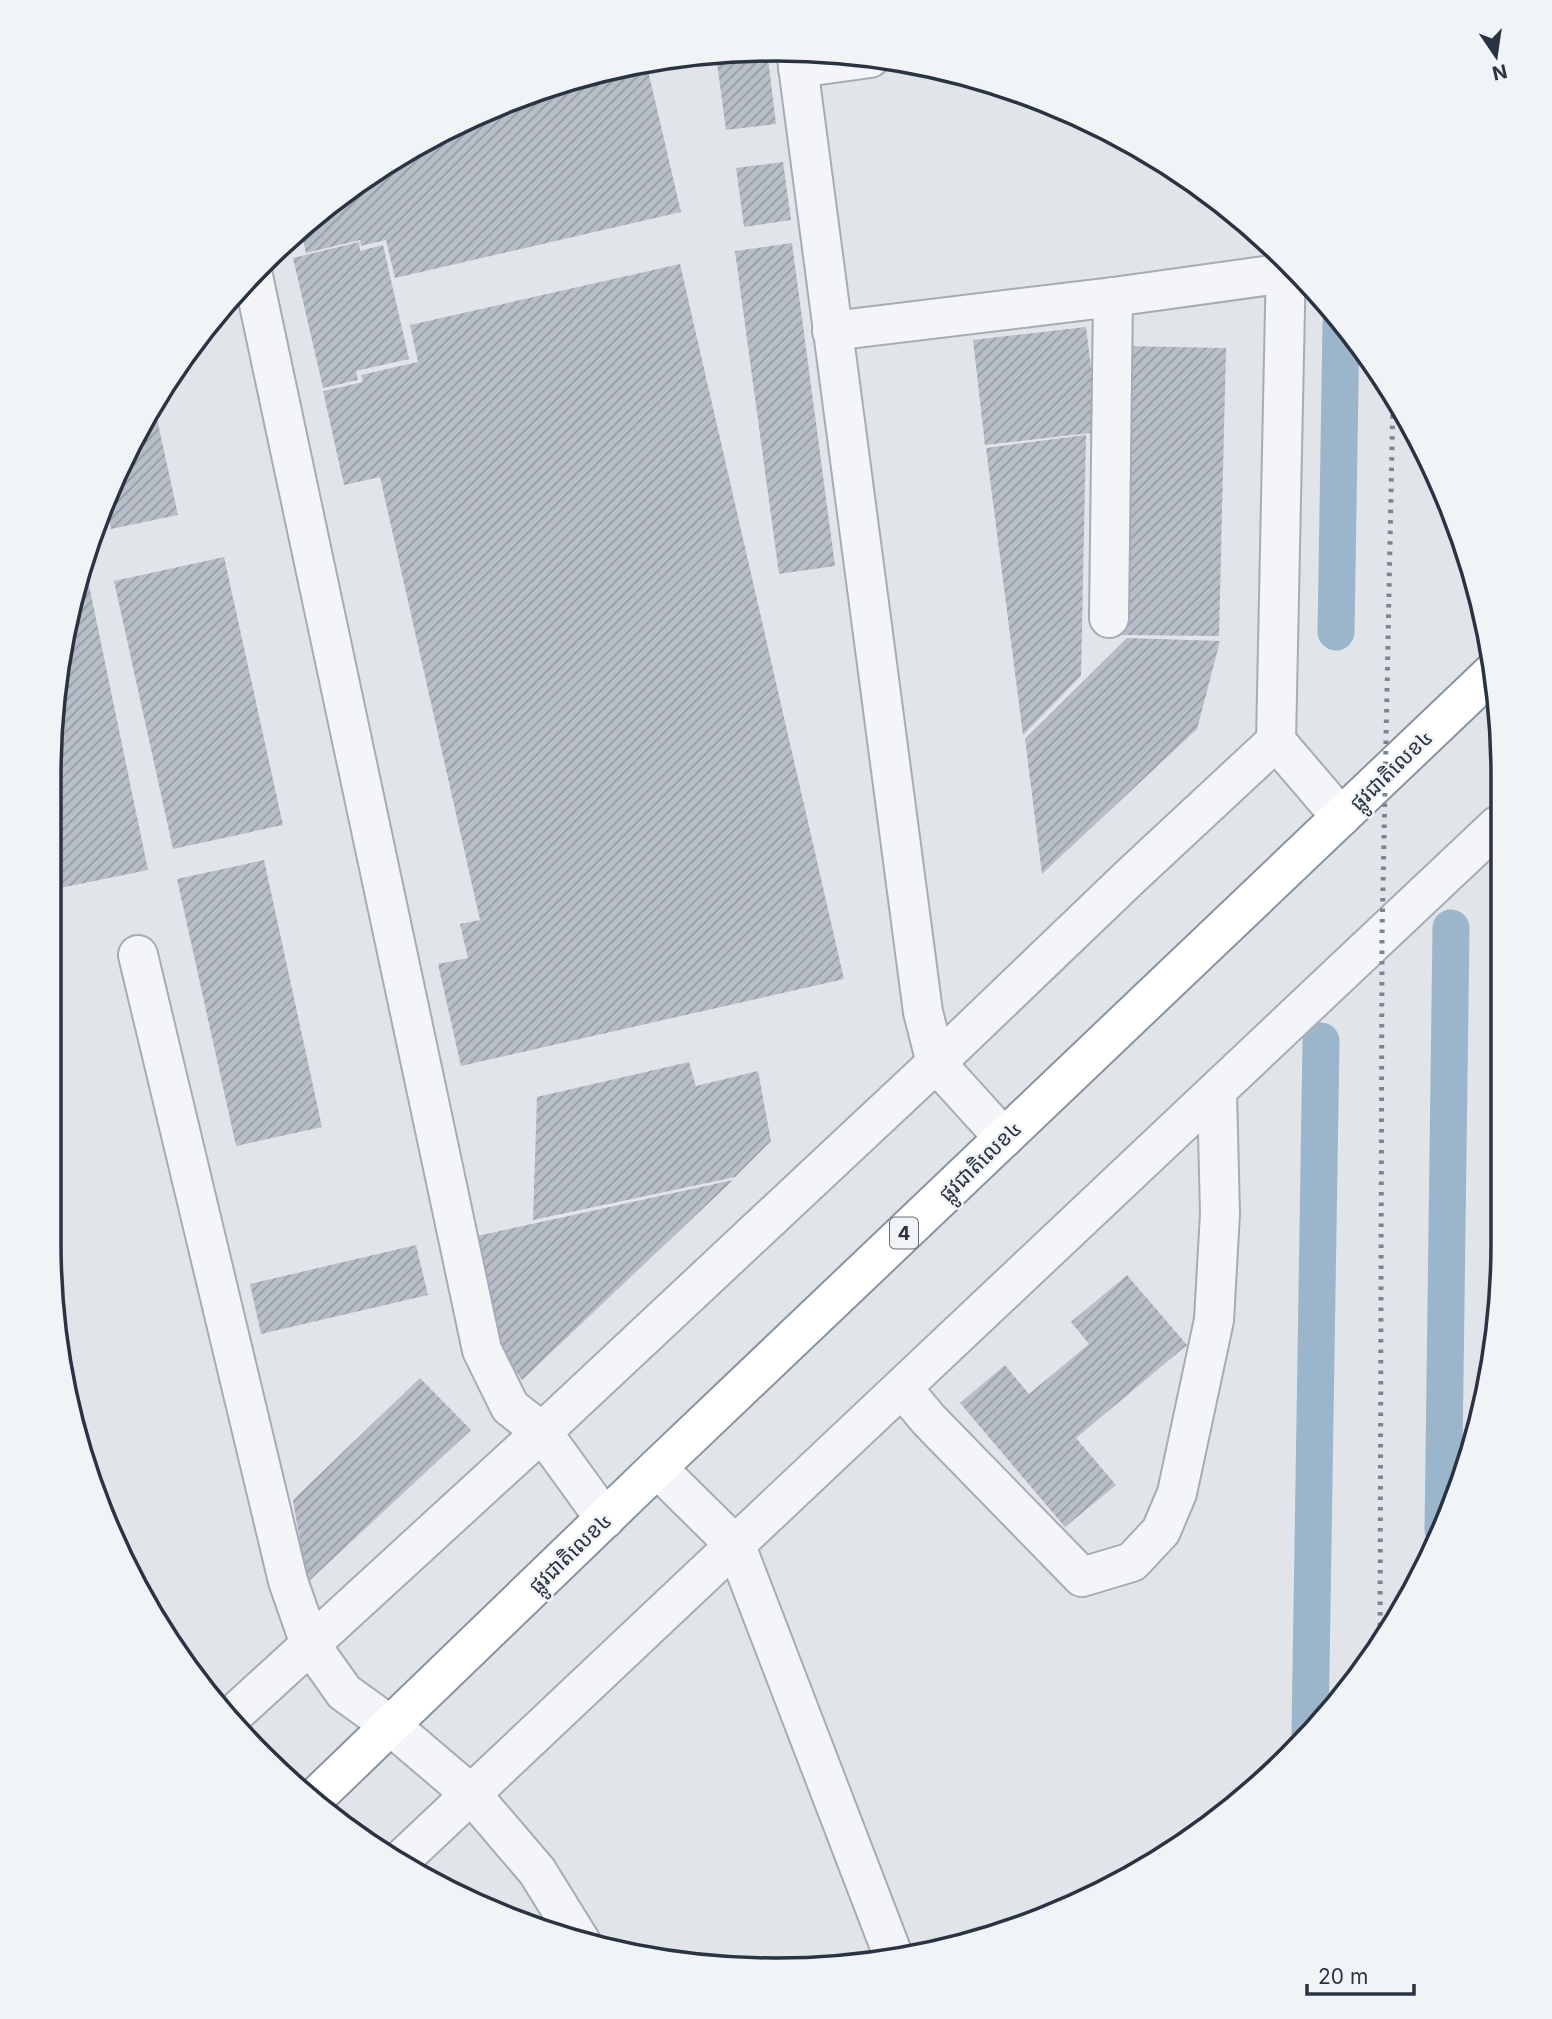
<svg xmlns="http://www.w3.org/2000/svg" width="1552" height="2019" font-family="Inter,'Noto Sans Khmer',sans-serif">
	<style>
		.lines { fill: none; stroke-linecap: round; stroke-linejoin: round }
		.canal { stroke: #9bb5ca; stroke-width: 37 }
		.building { fill: url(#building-hatch) }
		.minor-casing { stroke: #a6acb4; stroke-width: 42 }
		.highway-casing { stroke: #8893a1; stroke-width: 42 }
		.minor { stroke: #f4f5f8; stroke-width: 38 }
		.highway { stroke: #fff; stroke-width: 38 }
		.rail { stroke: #7a8594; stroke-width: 5; stroke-dasharray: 3.5 7; stroke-linecap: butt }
		.labels { text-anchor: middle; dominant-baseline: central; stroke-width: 5; stroke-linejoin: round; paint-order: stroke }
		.shield { fill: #f0f4f7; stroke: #656d78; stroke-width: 2 }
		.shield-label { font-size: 19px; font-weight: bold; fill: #293342 }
		.street-label { font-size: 21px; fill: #293342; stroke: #f0f4f7 }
		.rim { fill: none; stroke: #293342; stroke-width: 3.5 }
	</style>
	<defs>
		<pattern id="building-hatch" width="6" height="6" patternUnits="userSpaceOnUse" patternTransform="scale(1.75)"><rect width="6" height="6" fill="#b8bec7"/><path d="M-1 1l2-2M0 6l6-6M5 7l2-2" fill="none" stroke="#969ba3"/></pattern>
	</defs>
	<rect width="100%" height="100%" fill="#e1e5ea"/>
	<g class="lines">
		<g class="canal">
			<polyline points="1336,632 1341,324"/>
			<polyline points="1443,1530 1451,928"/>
			<polyline points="1310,1733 1321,1041"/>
		</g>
	</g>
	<g class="building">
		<polygon points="767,50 776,124 726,130 716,55"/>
		<polygon points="646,62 681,212 395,278 386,240 361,246 360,240 306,253 300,227 372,171 498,104 635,63"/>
		<polygon points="783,162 791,220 744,227 736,168"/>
		<polygon points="359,242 360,251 383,245 409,359 356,371 358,380 323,388 293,258"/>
		<polygon points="792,243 835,566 779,574 735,251"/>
		<polygon points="680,264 844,979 461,1066 438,964 468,958 460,924 480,920 380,477 344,485 323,391 363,382 361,375 418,362 410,325"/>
		<polygon points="1086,327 1099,432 985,445 973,340"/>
		<polygon points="1124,346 1226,348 1219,636 1119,635"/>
		<polygon points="154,405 178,515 111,529 105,504 124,454"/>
		<polygon points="1086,435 1081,676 1023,735 986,448"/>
		<polygon points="224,557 283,825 173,849 114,581"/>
		<polygon points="84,561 148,870 50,890 51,729 74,587"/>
		<polygon points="1127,638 1220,641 1197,729 1042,874 1025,739"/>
		<polygon points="264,860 322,1127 236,1146 177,879"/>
		<polygon points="689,1062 696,1086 758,1071 771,1141 735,1177 533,1220 537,1097"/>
		<polygon points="733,1180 522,1380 498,1346 477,1236"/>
		<polygon points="416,1245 428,1295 261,1334 250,1284"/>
		<polygon points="1127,1275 1187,1345 1076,1438 1116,1485 1065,1527 960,1403 1005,1365 1029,1394 1089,1344 1071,1322"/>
		<polygon points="420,1378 471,1430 307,1583 293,1500"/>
	</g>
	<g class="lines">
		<defs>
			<g id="minor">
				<polyline points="796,51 923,1012 936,1063 1004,1138"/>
				<polyline points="798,68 870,58"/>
				<polyline points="1286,259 1276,741 1341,817"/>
				<polyline points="253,276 482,1350 510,1407 542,1432 605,1519"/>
				<polyline points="832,331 1113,297 1286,273"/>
				<polyline points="1109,618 1113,297"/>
				<polyline points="138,955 288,1581 310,1644 344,1692 391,1726 472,1795 537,1871 581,1942"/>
				<polyline points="903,1389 929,1420 1082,1577 1132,1562 1161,1531 1177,1493 1214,1320 1220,1214 1217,1092"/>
				<polyline points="657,1468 736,1546 893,1955"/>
				<polyline points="231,1717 542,1432 936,1063 1131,876 1276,741"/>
				<polyline points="399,1862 1497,826"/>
			</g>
			<polyline id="highway" points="315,1798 657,1468 1494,671"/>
		</defs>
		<use href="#minor" class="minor-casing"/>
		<use href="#highway" class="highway-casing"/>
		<use href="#minor" class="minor"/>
		<use href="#highway" class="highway"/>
		<polyline class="rail" points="1380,1647 1382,936 1393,397"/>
	</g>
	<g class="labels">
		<rect class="shield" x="890" y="1217.5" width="28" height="31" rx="5"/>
		<g class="shield-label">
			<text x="904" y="1233">4</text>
		</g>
		<g class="street-label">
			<text transform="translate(1391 770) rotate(-44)">ផ្លូវជាតិលេខ៤</text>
			<text transform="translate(980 1161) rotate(-44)">ផ្លូវជាតិលេខ៤</text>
			<text transform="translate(570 1553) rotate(-44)">ផ្លូវជាតិលេខ៤</text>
		</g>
	</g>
	<path d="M0 0H1552V2019H0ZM776 61H776A715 715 0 0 1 1491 776V1243A715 715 0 0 1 776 1958H776A715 715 0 0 1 61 1243V776A715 715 0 0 1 776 61Z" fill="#f0f4f7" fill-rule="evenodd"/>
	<path class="rim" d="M776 61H776A715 715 0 0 1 1491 776V1243A715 715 0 0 1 776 1958H776A715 715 0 0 1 61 1243V776A715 715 0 0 1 776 61Z"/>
	<g transform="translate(1496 56) rotate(167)" stroke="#f0f4f7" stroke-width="5" paint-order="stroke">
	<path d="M0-5L12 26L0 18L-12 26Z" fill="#293342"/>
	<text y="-10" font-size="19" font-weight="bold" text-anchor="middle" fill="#293342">N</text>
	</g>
	<path d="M1307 1984v10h107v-10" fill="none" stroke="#293342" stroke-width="3.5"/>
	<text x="1318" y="1984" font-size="21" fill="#293342" stroke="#f0f4f7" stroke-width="5" paint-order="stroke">20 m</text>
</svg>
